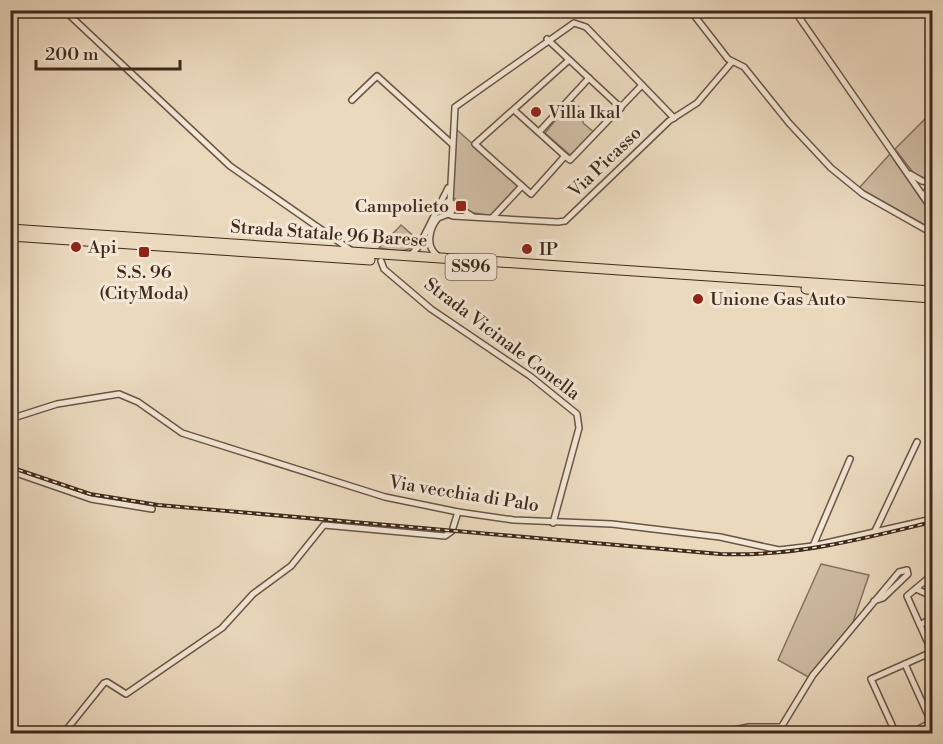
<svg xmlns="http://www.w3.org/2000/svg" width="943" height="744" font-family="'Libre Bodoni',serif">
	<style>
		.green { fill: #cebba2; stroke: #86725e; stroke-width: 1.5 }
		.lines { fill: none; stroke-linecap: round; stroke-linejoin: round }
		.minor-casing { stroke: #6a5644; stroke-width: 8 }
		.primary-casing { stroke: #3f2a1b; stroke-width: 11 }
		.minor { stroke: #f2e6d5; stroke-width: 5 }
		.primary { stroke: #ebd9be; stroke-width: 9 }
		.rail-casing { stroke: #3f2a1b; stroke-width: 4 }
		.rail { stroke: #f2e6d5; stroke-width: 1.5; stroke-dasharray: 4.5; stroke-linecap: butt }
		.poi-dot { fill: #8f2418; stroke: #f2e6d5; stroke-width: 2 }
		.labels { text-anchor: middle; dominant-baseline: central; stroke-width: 6; stroke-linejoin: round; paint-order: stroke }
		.shield { fill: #f2e6d5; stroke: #756253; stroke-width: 1.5 }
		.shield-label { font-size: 16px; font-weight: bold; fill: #3f2a1b }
		.poi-label { font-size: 18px; fill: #3f2a1b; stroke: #f2e6d5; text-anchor: start }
		.street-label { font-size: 18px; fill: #3f2a1b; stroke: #f2e6d5 }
	</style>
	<rect width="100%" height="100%" fill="#ebd9be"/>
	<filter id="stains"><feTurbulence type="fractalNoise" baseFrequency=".00333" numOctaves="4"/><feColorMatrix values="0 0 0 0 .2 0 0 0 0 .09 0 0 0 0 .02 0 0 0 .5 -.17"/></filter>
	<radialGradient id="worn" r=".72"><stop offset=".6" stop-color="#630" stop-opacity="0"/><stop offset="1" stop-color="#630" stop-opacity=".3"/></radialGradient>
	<g class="green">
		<polygon points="572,100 584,112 583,123 595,133 570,155 545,133"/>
		<polygon points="926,118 932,126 932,180 915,175 895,149"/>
		<polygon points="456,129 519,186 493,216 469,212 452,196"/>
		<polygon points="890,154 932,215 932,229 859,188"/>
		<path d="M401 225 419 241C410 255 394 250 379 248Z"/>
		<polygon points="821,564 869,575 852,625 810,678 778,660"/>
	</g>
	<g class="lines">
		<defs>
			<g id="minor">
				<polyline points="64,10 230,166 352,251"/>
				<polyline points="690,10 728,59 744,67 789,123 831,168 863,194 932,233"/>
				<polyline points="794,10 932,209"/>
				<polyline points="547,39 621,108"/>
				<polyline points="352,100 377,76 452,144"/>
				<polyline points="514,110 565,156"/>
				<polyline points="539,132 589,78"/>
				<polyline points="910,174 922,181 932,183"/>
				<polyline points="932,185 923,196 932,193"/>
				<polyline points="522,186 475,144 569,60"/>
				<polyline points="450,202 455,107 574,23 586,27 674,118"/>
				<polyline points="452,203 472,216"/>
				<polyline points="441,205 443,212 453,216 558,222 565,221 669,121 697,103 732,62"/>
				<polyline points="493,217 522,186 531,194 565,156 570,160 642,85"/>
				<polyline points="411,255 419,246 448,188"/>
				<path d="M438 256C425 247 429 229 438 218L451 213 454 207 449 201 441 205"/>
				<polyline points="381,261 384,269 431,309 530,376 577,414 579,428 553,523"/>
				<polyline points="10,419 57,404 119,394 138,402 182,433 385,497 458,512 514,520 612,524 720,537 779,550 813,546 932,519"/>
				<polyline points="10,471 91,499 152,509"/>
				<polyline points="875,531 917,442"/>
				<polyline points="813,546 850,459"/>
				<polyline points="932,575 907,596 932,652"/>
				<polyline points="916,589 932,596"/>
				<polyline points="920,625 932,618"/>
				<polyline points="905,664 932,724"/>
				<polyline points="63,734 104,683 107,682 126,694 222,628 253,594 291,566 324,525 445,536 452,531 458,512"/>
				<polyline points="642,734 647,734"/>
				<polyline points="714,734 749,727 781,727"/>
				<polyline points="777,734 813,675 899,572 907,570 908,574 883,598 874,601"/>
				<polyline points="896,734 871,679 932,652"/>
				<polyline points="909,734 932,722"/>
			</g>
			<g id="primary">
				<polyline points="10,229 932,291"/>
				<polyline points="10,236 370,260"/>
				<polyline points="806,289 932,298"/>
			</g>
		</defs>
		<use href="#minor" class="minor-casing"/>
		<use href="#primary" class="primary-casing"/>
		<use href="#minor" class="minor"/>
		<use href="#primary" class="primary"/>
		<defs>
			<path id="rail" d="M10 467 90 494 158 505 720 554C794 557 861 539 932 522"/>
		</defs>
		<use href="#rail" class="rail-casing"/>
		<use href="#rail" class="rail"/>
	</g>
	<g class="poi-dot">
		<circle cx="536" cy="112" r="6"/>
		<rect x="455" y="200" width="12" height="12" rx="3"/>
		<circle cx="76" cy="247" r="6"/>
		<circle cx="527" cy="249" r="6"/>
		<rect x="138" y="246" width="12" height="12" rx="3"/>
		<circle cx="698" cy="299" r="6"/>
	</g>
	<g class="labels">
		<rect class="shield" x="445.5" y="254" width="51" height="26" rx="4.5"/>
		<g class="shield-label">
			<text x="471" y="267">SS96</text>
		</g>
		<g class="poi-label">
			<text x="548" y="112">Villa Ikal</text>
			<text x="449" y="206" text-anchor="end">Campolieto</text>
			<text x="88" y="247">Api</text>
			<text x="539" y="249">IP</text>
			<text x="144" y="272" text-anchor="middle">S.S. 96<tspan x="144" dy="21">(CityModa)</tspan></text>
			<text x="710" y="299">Unione Gas Auto</text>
		</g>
		<g class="street-label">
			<text transform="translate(605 162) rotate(-44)">Via Picasso</text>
			<text transform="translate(329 234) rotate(4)">Strada Statale 96 Barese</text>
			<text transform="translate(502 339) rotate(37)">Strada Vicinale Conella</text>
			<text transform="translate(464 494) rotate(9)">Via vecchia di Palo</text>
		</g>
	</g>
	<rect width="943" height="744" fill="none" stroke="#ebd9be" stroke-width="36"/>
	<rect x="12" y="12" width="919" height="720" fill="none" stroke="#3f2a1b" stroke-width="3"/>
	<rect x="18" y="18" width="907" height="708" fill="none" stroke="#3f2a1b" stroke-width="1.5"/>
	<path d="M36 60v9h144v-9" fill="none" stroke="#3f2a1b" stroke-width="3"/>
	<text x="45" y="60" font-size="18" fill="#3f2a1b" stroke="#f2e6d5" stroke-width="4.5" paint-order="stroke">200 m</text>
	<rect width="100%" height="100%" filter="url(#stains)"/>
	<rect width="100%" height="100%" fill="url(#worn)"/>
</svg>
